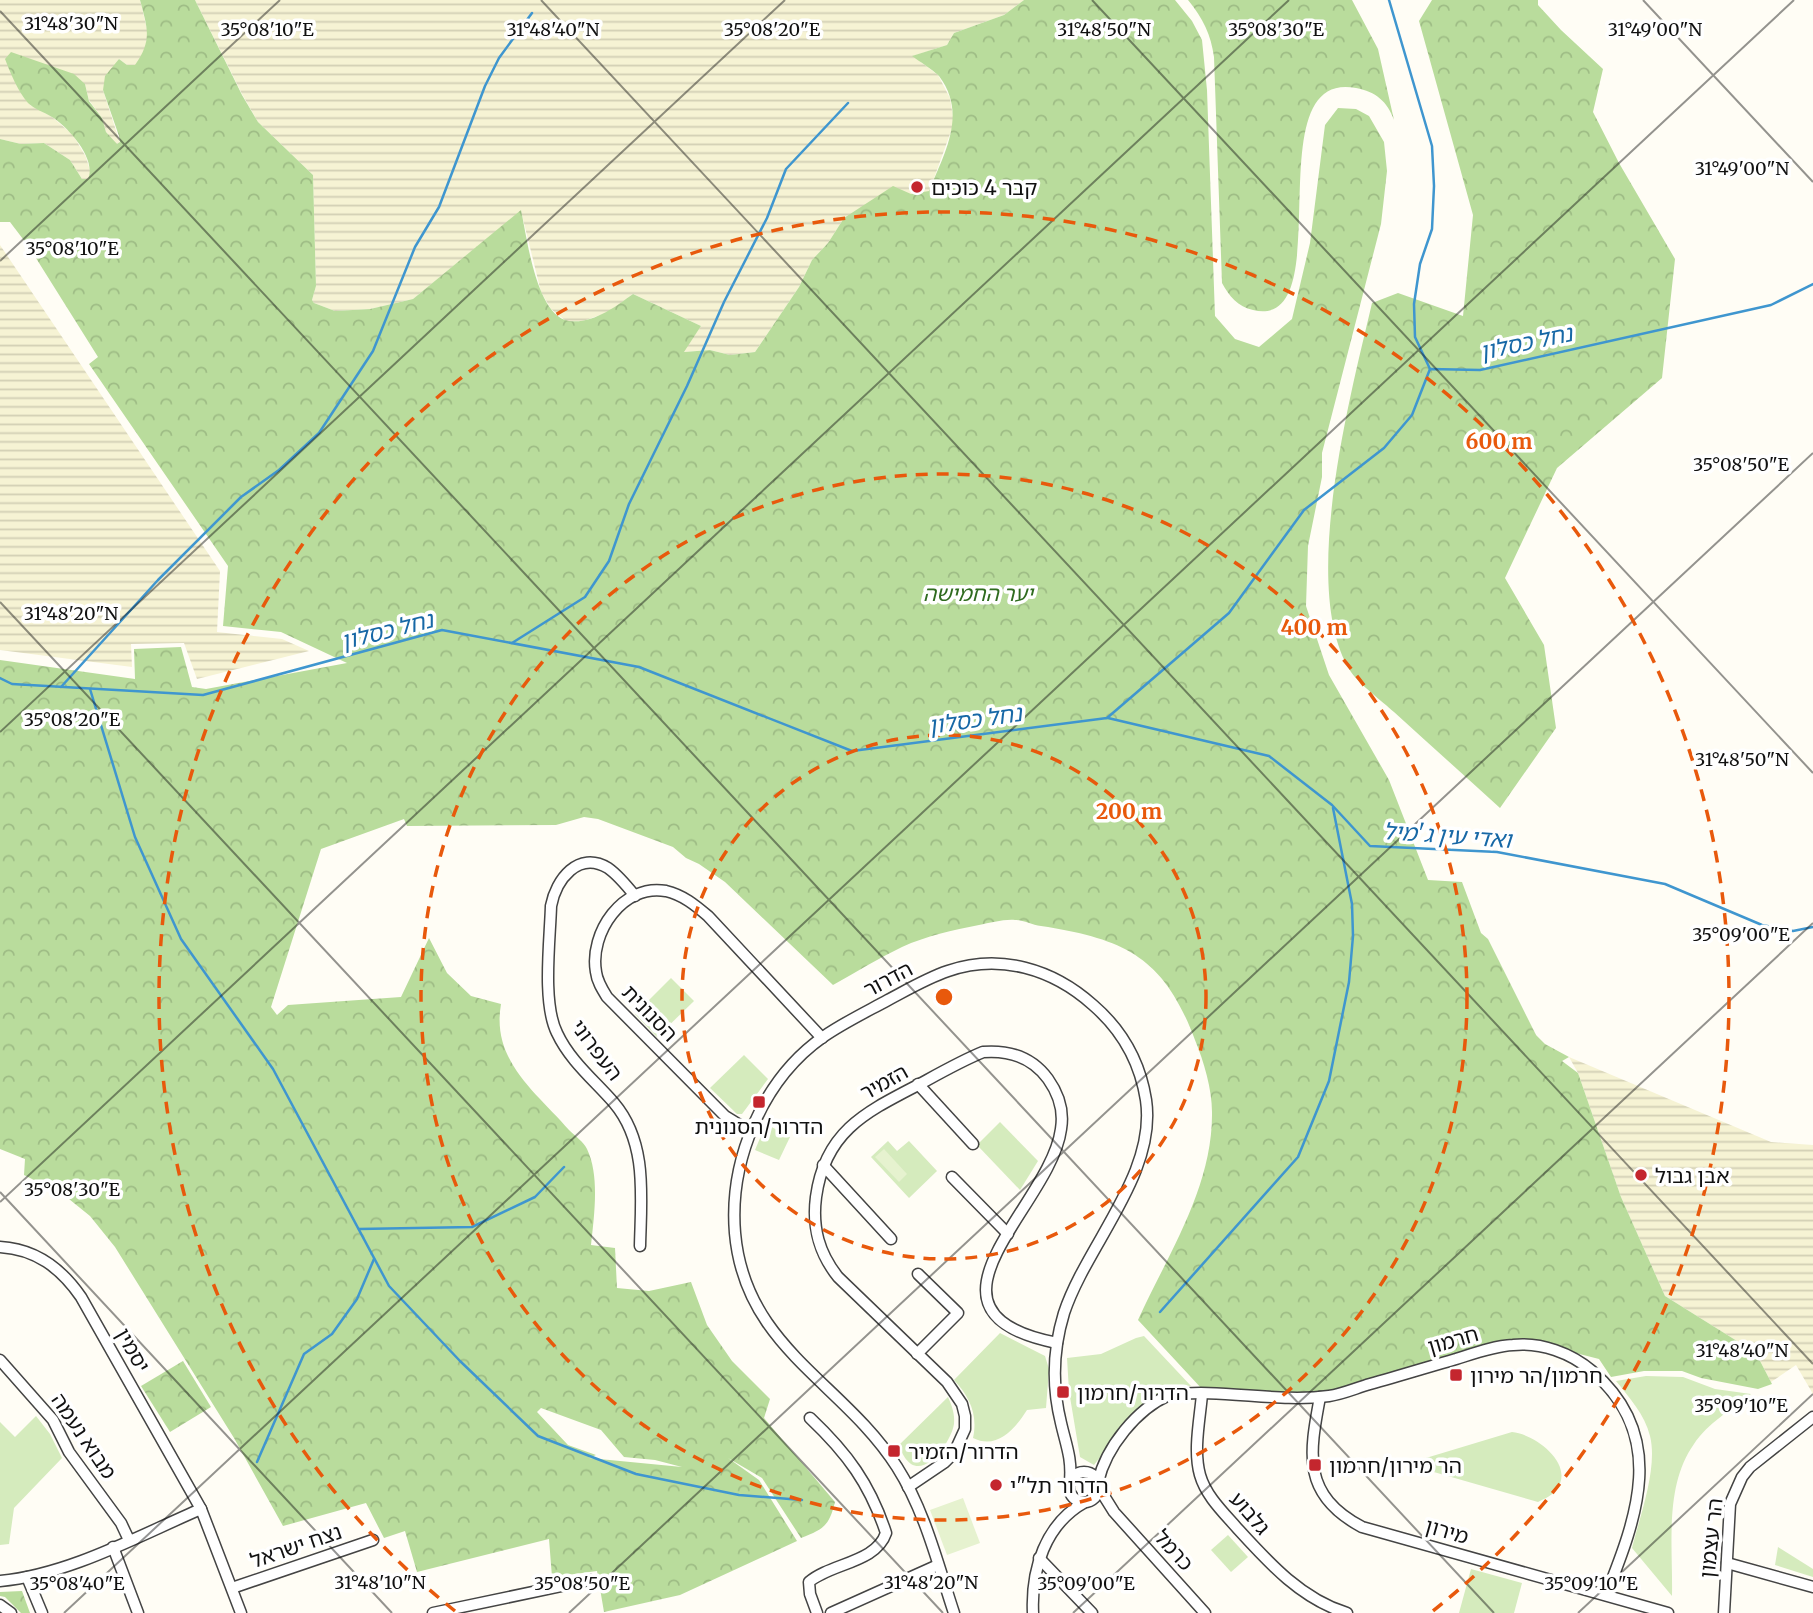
<svg xmlns="http://www.w3.org/2000/svg" width="1813" height="1613" font-family="Merriweather,'Noto Sans Hebrew',serif">
	<style>
		.farmland { fill: url(#farmland-rules) }
		.grass { fill: #d5ebbd }
		.forest { fill: url(#forest-crowns); fill-rule: evenodd }
		.pitch { fill: #e6f2cf }
		.lines { fill: none; stroke-linecap: round; stroke-linejoin: round }
		.stream { stroke: #3f96cf; stroke-width: 2.5 }
		.minor-casing { stroke: #444; stroke-width: 13 }
		.minor { stroke: #fff; stroke-width: 10 }
		.ticks { fill: none; stroke: #111; stroke-width: 2; stroke-opacity: 0.45 }
		.ring { fill: none; stroke: #e8590c; stroke-width: 3.5; stroke-dasharray: 12 9 }
		.poi-dot { fill: #c4262e; stroke: #fff; stroke-width: 2.5 }
		.labels { text-anchor: middle; dominant-baseline: central; stroke-width: 7; stroke-linejoin: round; paint-order: stroke }
		.poi-label { font-size: 21px; fill: #111; stroke: #fff; text-anchor: start }
		.park-label { font-size: 21px; font-style: italic; fill: #2f6b1f; stroke: #fff }
		.street-label { font-size: 21px; fill: #111; stroke: #fff }
		.water-label { font-size: 23px; font-style: italic; fill: #1768a6; stroke: #fff }
		.ticks-label { font-size: 18px; text-anchor: middle; fill: #111; stroke: #fff; stroke-width: 7; stroke-linejoin: round; paint-order: stroke }
		.centre { fill: #e8590c; stroke: #fff; stroke-width: 3.5 }
		.ring-label { font-size: 21px; text-anchor: middle; font-weight: bold; fill: #e8590c; stroke: #fff; stroke-width: 7; stroke-linejoin: round; paint-order: stroke }
	</style>
	<defs>
		<pattern id="farmland-rules" width="6" height="5" patternUnits="userSpaceOnUse" patternTransform="scale(1.75)"><rect width="6" height="5" fill="#f6f3d4"/><path d="M0 2.5h6" fill="none" stroke="#d2cfb5"/></pattern>
		<pattern id="forest-crowns" width="20" height="18" patternUnits="userSpaceOnUse" patternTransform="scale(1.75)"><rect width="20" height="18" fill="#b9dc9c"/><path d="M2 6a3 3 0 1 1 6 0M12 15a3 3 0 1 1 6 0" fill="none" stroke="#9ebc85"/></pattern>
	</defs>
	<rect width="100%" height="100%" fill="#fffdf5"/>
	<g class="farmland">
		<polygon points="0,0 140,0 148,33 145,52 136,65 127,65 119,59 103,90 120,143 116,144 106,132 102,118 89,100 85,84 30,105 51,116 73,135 86,157 91,174 88,179 82,179 70,160 44,143 21,144 0,139"/>
		<polygon points="195,0 1024,0 1004,15 954,33 947,45 913,56 938,75 950,98 954,123 929,192 911,194 844,218 828,243 812,260 799,287 755,352 730,355 710,350 683,352 701,326 633,294 609,312 583,321 566,321 551,309 541,292 521,211 413,299 370,309 335,311 314,303 312,300 316,286 313,175 258,122 242,94"/>
		<polygon points="0,245 220,571 217,632 282,639 309,651 197,679 184,643 131,644 132,667 0,650"/>
		<polygon points="1569,1057 1771,1142 1813,1145 1813,1394 1796,1365 1771,1382 1759,1359 1745,1346 1665,1296 1621,1197 1578,1073"/>
	</g>
	<g class="grass">
		<polygon points="671,978 694,1001 657,1037 635,1014"/>
		<polygon points="744,1055 768,1079 742,1114 737,1114 710,1088"/>
		<polygon points="1000,1122 1038,1161 1020,1190 977,1145"/>
		<polygon points="766,1124 790,1137 779,1160 755,1150"/>
		<polygon points="888,1141 897,1151 909,1141 937,1171 909,1198 871,1157"/>
		<path d="M1000 1333 1045 1356 1049 1369 1046 1408 1027 1410C1015 1429 997 1450 973 1438 978 1415 970 1397 954 1380Z"/>
		<polygon points="1144,1336 1191,1386 1175,1385 1133,1414 1094,1465 1080,1457 1069,1391 1067,1358 1101,1354 1136,1338"/>
		<path d="M1646 1376 1683 1377 1715 1389 1751 1394C1732 1409 1707 1424 1694 1444 1664 1486 1673 1546 1672 1596L1632 1548C1640 1516 1658 1468 1650 1436 1645 1415 1629 1397 1616 1381Z"/>
		<path d="M948 1397C952 1406 955 1414 954 1424 952 1439 929 1475 911 1464 905 1460 902 1452 898 1446Z"/>
		<polygon points="36,1416 50,1434 62,1458 14,1508 9,1544 0,1545 0,1422 15,1437"/>
		<path d="M1512 1432C1535 1434 1575 1464 1557 1489 1553 1495 1544 1499 1538 1502L1406 1464Z"/>
		<polygon points="1228,1535 1248,1557 1231,1572 1211,1550"/>
		<polygon points="1778,1547 1813,1569 1813,1577 1775,1565"/>
		<polygon points="1471,1569 1522,1583 1514,1613 1459,1613"/>
	</g>
	<g class="forest">
		<path d="M140 0H195L242 95 258 122 313 175 316 286 312 300 314 303 335 311 370 309 413 299 521 210C527 237 536 316 569 321 593 324 615 307 633 294L701 326 684 352 710 350 730 355 755 352 799 287 812 260 828 243 844 218 893 186 911 194 929 191C944 154 968 114 939 76 932 69 920 62 912 56L947 45 954 33 1004 15 1024 0H1175L1192 21 1202 40 1207 90 1215 316 1235 339 1259 347 1292 319 1310 243 1325 125 1338 108 1356 109 1369 116 1384 142 1387 171 1381 224 1322 453V477L1308 546 1306 606 1329 675 1389 780 1428 880 1462 882 1481 933 1488 939 1536 1035 1545 1044 1569 1057 1562 1061 1578 1073 1621 1197 1665 1296 1745 1346 1759 1359 1772 1384 1758 1389 1701 1378 1682 1371H1644L1611 1377 1599 1359 1556 1348 1513 1346 1318 1398 1202 1389 1138 1320C1168 1254 1213 1187 1212 1112 1212 1089 1204 1062 1195 1040 1164 957 1125 939 1041 926 1032 925 1024 920 1015 920 1004 919 990 923 979 925 953 930 926 936 902 947 879 958 856 972 833 985L725 882 699 864 686 858 673 847 598 819 584 817 556 825 407 826 404 819 321 849 271 1007 277 1015 288 1005 401 997 429 938 447 973 471 996 501 1004C491 1061 536 1092 569 1130 575 1136 584 1142 587 1149 600 1176 594 1216 591 1245L615 1248 617 1288 649 1291 691 1282 707 1325 732 1361 770 1399 764 1418 835 1502C829 1526 824 1529 801 1538L762 1478 728 1458 759 1480 797 1541 680 1595 604 1612 597 1571 552 1577 549 1539 417 1572 405 1531 384 1538 366 1503 283 1526 234 1438 115 1247 90 1216 64 1195 24 1175 25 1159 0 1149V660L135 679 134 649 181 647 192 687 206 689 347 663 281 632 223 626 228 566 89 364 98 357 29 247 10 222H0V139L21 144 44 143 70 160 82 179H88C97 159 68 127 52 117 44 112 34 109 28 103 17 90 11 74 5 59L11 52 74 74 85 84 89 101 102 118 106 132 117 144 120 142 119 136 103 90 105 76 119 59 127 65H135C153 40 147 27 140 0ZM541 1408 601 1430 624 1457 655 1460 682 1467 589 1458 596 1455 568 1445 537 1412Z"/>
		<path d="M1188 0H1352L1378 49 1394 120C1387 101 1376 92 1356 88 1253 68 1343 331 1253 310 1238 307 1229 296 1222 283L1214 57C1211 35 1203 18 1188 0Z"/>
		<path d="M1432 0H1538V5L1561 30 1603 69 1593 112 1619 163 1675 259 1662 378 1557 468 1505 578 1544 645 1556 728 1500 808C1465 776 1429 744 1394 712 1382 701 1360 685 1351 672 1298 590 1351 394 1372 303L1398 293 1463 316 1473 215 1419 21Z"/>
		<polygon points="183,1361 211,1407 170,1432 141,1386"/>
		<polygon points="22,1591 30,1613 21,1613 5,1597 0,1596 0,1592"/>
	</g>
	<g class="pitch">
		<polygon points="884,1149 907,1174 899,1182 875,1157"/>
		<polygon points="963,1498 980,1543 947,1555 930,1510"/>
	</g>
	<g class="lines">
		<g class="stream">
			<polyline points="1389,0 1432,146 1434,186 1432,229 1420,264 1414,304 1415,337 1430,369"/>
			<polyline points="512,643 585,597 609,561 629,504 687,386 724,302 767,218 786,169 848,103"/>
			<polyline points="0,678 12,684 203,695 442,630 639,667 852,751 1107,718 1229,613 1304,510 1384,448 1412,415 1430,369 1480,370 1771,305 1813,284"/>
			<polyline points="61,687 158,580 241,497 279,470 319,433 373,351 415,247 439,207 485,86 499,58 532,13"/>
			<polyline points="90,689 135,837 181,939 273,1069 389,1286 460,1361 538,1436 636,1474 739,1495 802,1500"/>
			<polyline points="1108,718 1269,756 1332,805 1370,846 1497,852 1665,884 1762,925 1793,931 1813,927"/>
			<polyline points="359,1229 472,1227 535,1197 564,1167"/>
			<polyline points="1160,1312 1298,1157 1329,1081 1349,982 1353,936 1352,904 1333,808"/>
			<polyline points="257,1462 304,1354 332,1334 357,1299 374,1259"/>
		</g>
		<defs>
			<g id="minor">
				<path d="M635 896C627 886 618 875 608 868 578 850 556 880 551 906 550 941 542 1003 557 1033 570 1061 595 1081 614 1103 648 1143 641 1198 640 1246"/>
				<polyline points="918,1084 973,1144"/>
				<path d="M751 1132 725 1116 607 997C602 989 597 981 596 972 589 933 623 883 666 891 683 895 695 905 708 916L822 1038"/>
				<polyline points="823,1165 891,1239"/>
				<polyline points="952,1177 1008,1234"/>
				<path d="M0 1247C36 1249 61 1268 81 1297L201 1509 241 1613"/>
				<polyline points="917,1354 958,1313 918,1274"/>
				<polyline points="0,1360 53,1420 69,1452 121,1523 129,1540"/>
				<path d="M1202 1394C1200 1419 1193 1450 1200 1475 1206 1496 1223 1512 1237 1528 1268 1562 1301 1599 1347 1613"/>
				<path d="M1320 1397C1309 1455 1302 1495 1362 1527L1668 1613"/>
				<path d="M810 1418C847 1453 870 1484 886 1533 876 1563 831 1563 809 1582L810 1594 817 1613"/>
				<circle cx="1084" cy="1487" r="15"/>
				<path d="M1098 1482C1106 1447 1137 1409 1169 1395 1222 1388 1276 1403 1329 1396 1343 1394 1356 1388 1370 1384 1399 1376 1428 1367 1456 1359 1475 1353 1494 1346 1513 1345 1541 1342 1571 1353 1592 1371 1668 1436 1637 1517 1606 1595"/>
				<path d="M908 1487 945 1462 954 1453 965 1429V1416L962 1404 947 1382 838 1277C819 1253 812 1228 816 1197 825 1131 866 1112 920 1084 940 1073 961 1061 983 1052 1009 1050 1032 1057 1048 1079 1058 1093 1064 1111 1061 1129 1051 1207 900 1312 1057 1343"/>
				<polyline points="1099,1488 1114,1512 1205,1613"/>
				<polyline points="113,1547 138,1613"/>
				<polyline points="1039,1558 1092,1613"/>
				<polyline points="1727,1563 1813,1587"/>
				<polyline points="27,1577 42,1613"/>
				<path d="M0 1581C68 1575 138 1536 201 1509"/>
				<polyline points="232,1588 373,1540"/>
				<polyline points="0,1605 11,1613"/>
				<polyline points="433,1613 590,1580"/>
				<polyline points="831,1613 938,1565"/>
				<path d="M954 1613C938 1565 925 1511 897 1467 843 1382 745 1348 735 1233 729 1161 762 1080 823 1037 843 1023 866 1012 888 1000 907 990 927 978 948 971 1000 953 1053 969 1093 1005 1122 1030 1140 1062 1146 1100 1157 1174 1087 1244 1064 1313 1053 1349 1052 1387 1061 1423 1066 1445 1072 1458 1070 1481"/>
				<path d="M1033 1613C1031 1570 1045 1524 1085 1502"/>
				<polyline points="1724,1613 1730,1504 1742,1477 1750,1467 1813,1417"/>
			</g>
		</defs>
		<use href="#minor" class="minor-casing"/>
		<use href="#minor" class="minor"/>
	</g>
	<path class="ticks" d="M541 0 1813 1364M1092 0 1813 773M1643 0 1813 182M0 11 1494 1613M0 261 280 0M0 602 943 1613M0 732 785 0M0 1192 392 1613M0 1202 1289 0M64 1613 1794 0M569 1613 1813 453M1073 1613 1813 923M1578 1613 1813 1394"/>
	<g class="ring">
		<circle cx="944" cy="997" r="262"/>
		<circle cx="944" cy="997" r="523"/>
		<path d="M455 1611A785 785 0 1 1 1433 1611"/>
	</g>
	<g class="poi-dot">
		<circle cx="917" cy="187" r="7"/>
		<rect x="752" y="1095" width="14" height="14" rx="3.5"/>
		<circle cx="1641" cy="1175" r="7"/>
		<rect x="1449" y="1368" width="14" height="14" rx="3.5"/>
		<rect x="1056" y="1385" width="14" height="14" rx="3.5"/>
		<rect x="887" y="1444" width="14" height="14" rx="3.5"/>
		<rect x="1308" y="1458" width="14" height="14" rx="3.5"/>
		<circle cx="996" cy="1485" r="7"/>
	</g>
	<g class="labels">
		<g class="poi-label">
			<text x="931" y="187">קבר 4 כוכים</text>
			<text x="759" y="1126" text-anchor="middle">הדרור/הסנונית</text>
			<text x="1655" y="1175">אבן גבול</text>
			<text x="1470" y="1375">חרמון/הר מירון</text>
			<text x="1077" y="1392">הדרור/חרמון</text>
			<text x="908" y="1451">הדרור/הזמיר</text>
			<text x="1329" y="1465">הר מירון/חרמון</text>
			<text x="1010" y="1485">הדרור תל"י</text>
		</g>
		<g class="park-label">
			<text x="978" y="593">יער החמישה</text>
		</g>
		<g class="street-label">
			<text transform="translate(888 979) rotate(-28)">הדרור</text>
			<text transform="translate(650 1013) rotate(46)">הסנונית</text>
			<text transform="translate(597 1050) rotate(53)">העפרוני</text>
			<text transform="translate(884 1082) rotate(-29)">הזמיר</text>
			<text transform="translate(1453 1340) rotate(-16)">חרמון</text>
			<text transform="translate(133 1350) rotate(60)">יסמין</text>
			<text transform="translate(84 1436) rotate(56)">מבוא נעמה</text>
			<text transform="translate(1250 1513) rotate(49)">גלבוע</text>
			<text transform="translate(1447 1531) rotate(16)">מירון</text>
			<text transform="translate(1711 1538) rotate(-84)">הר עצמון</text>
			<text transform="translate(296 1546) rotate(-19)">נצח ישראל</text>
			<text transform="translate(1174 1550) rotate(48)">כרמל</text>
		</g>
		<g class="water-label">
			<text transform="translate(1526 342) rotate(-12)">נחל כסלון</text>
			<text transform="translate(387 630) rotate(-14)">נחל כסלון</text>
			<text transform="translate(975 719) rotate(-8)">נחל כסלון</text>
			<text transform="translate(1447 835) rotate(4)">ואדי עין ג'מיל</text>
		</g>
	</g>
	<g class="ticks-label">
		<text x="71" y="30">31°48'30"N</text>
		<text x="267" y="36">35°08'10"E</text>
		<text x="772" y="36">35°08'20"E</text>
		<text x="1276" y="36">35°08'30"E</text>
		<text x="1104" y="36">31°48'50"N</text>
		<text x="1655" y="36">31°49'00"N</text>
		<text x="553" y="36">31°48'40"N</text>
		<text x="1742" y="175">31°49'00"N</text>
		<text x="72" y="255">35°08'10"E</text>
		<text x="1741" y="471">35°08'50"E</text>
		<text x="71" y="620">31°48'20"N</text>
		<text x="72" y="726">35°08'20"E</text>
		<text x="1742" y="766">31°48'50"N</text>
		<text x="1741" y="941">35°09'00"E</text>
		<text x="72" y="1196">35°08'30"E</text>
		<text x="1742" y="1357">31°48'40"N</text>
		<text x="1741" y="1412">35°09'10"E</text>
		<text x="380" y="1589">31°48'10"N</text>
		<text x="931" y="1589">31°48'20"N</text>
		<text x="77" y="1590">35°08'40"E</text>
		<text x="582" y="1590">35°08'50"E</text>
		<text x="1086" y="1590">35°09'00"E</text>
		<text x="1591" y="1590">35°09'10"E</text>
	</g>
	<circle cx="944" cy="997" r="10" class="centre"/>
	<g class="ring-label">
		<text x="1499" y="449">600 m</text>
		<text x="1314" y="635">400 m</text>
		<text x="1129" y="819">200 m</text>
	</g>
</svg>
